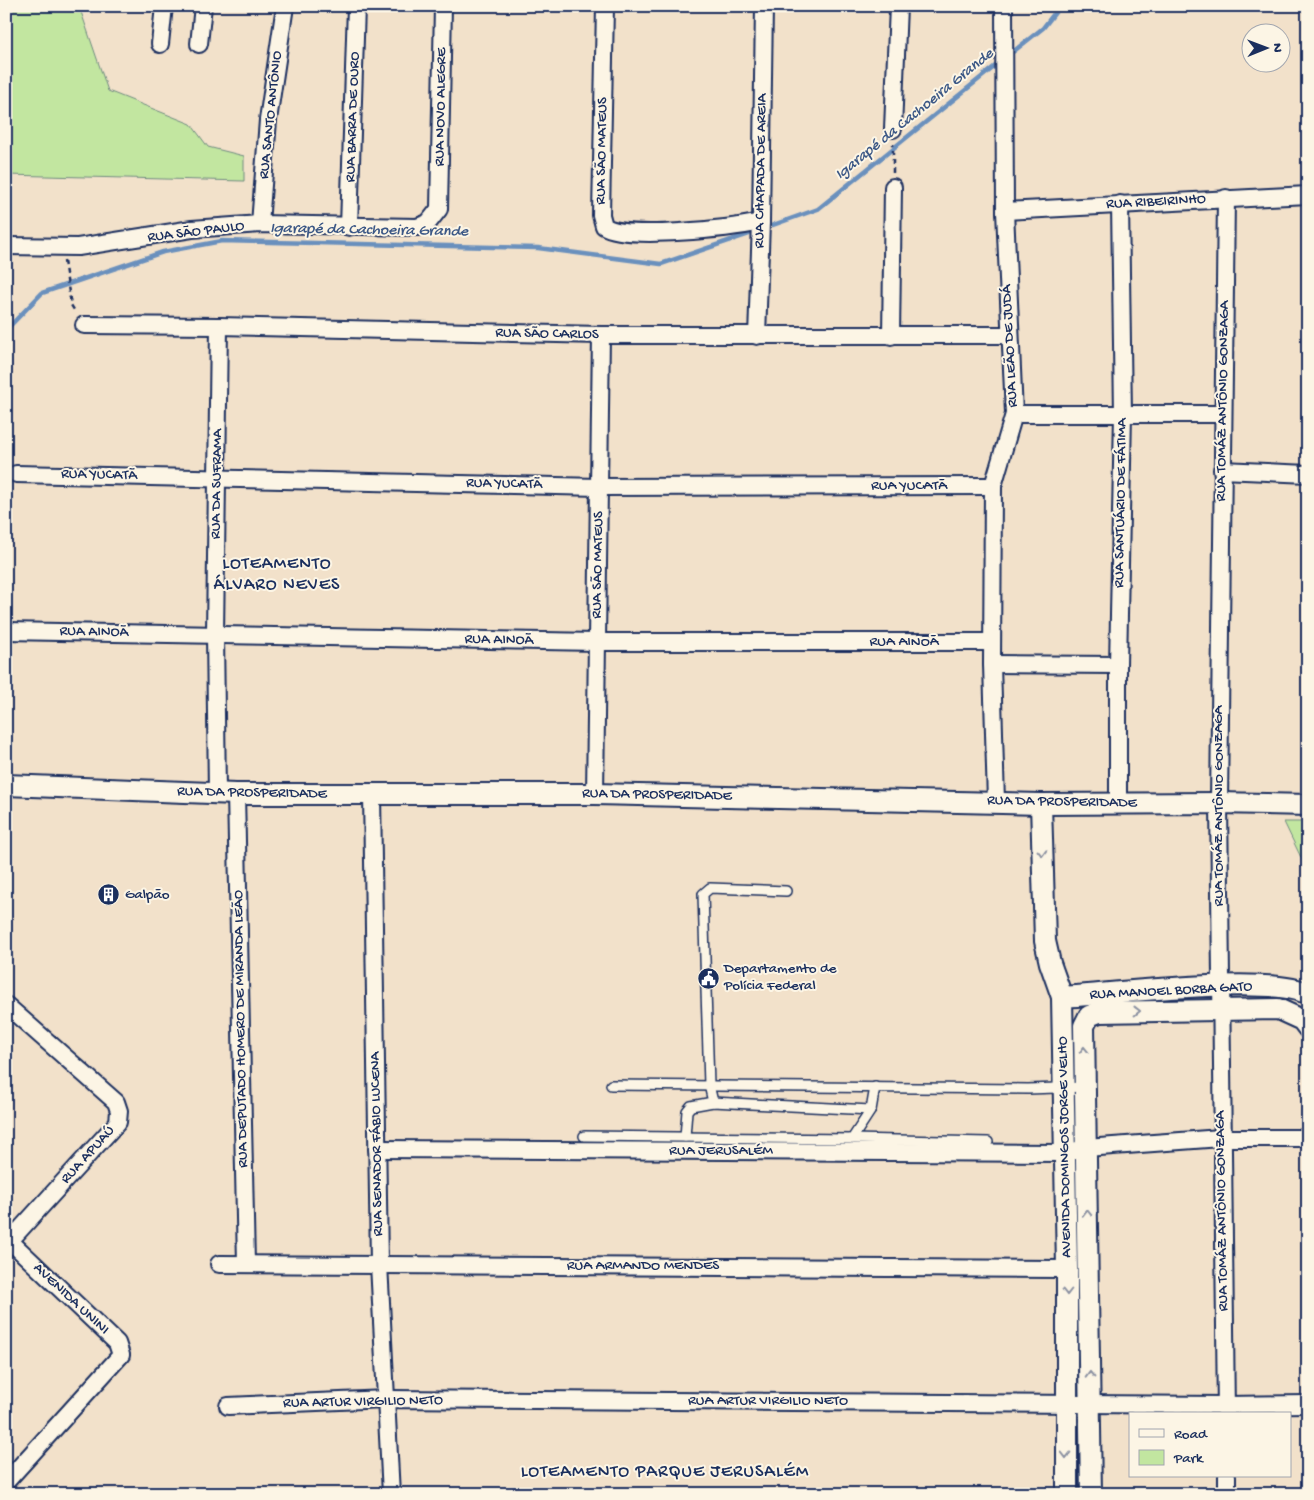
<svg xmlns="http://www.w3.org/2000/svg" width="1314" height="1500" font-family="'Gochi Hand',sans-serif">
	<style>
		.green { fill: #c2e6a0; stroke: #6e8a7f }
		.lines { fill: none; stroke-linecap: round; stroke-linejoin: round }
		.stream { stroke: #6b90bd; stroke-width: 4.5 }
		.service-casing { stroke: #1b2f5e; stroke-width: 12 }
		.minor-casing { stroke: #1b2f5e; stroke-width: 20 }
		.tertiary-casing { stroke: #1b2f5e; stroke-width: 24 }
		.path { stroke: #1b2f5e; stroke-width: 2.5; stroke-dasharray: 5 4; stroke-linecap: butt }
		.service { stroke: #fcf5e5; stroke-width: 9 }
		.minor { stroke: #fcf5e5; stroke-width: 16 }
		.tertiary { stroke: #fcf5e5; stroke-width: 20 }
		.oneway { stroke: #8c92a2 }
		.labels { text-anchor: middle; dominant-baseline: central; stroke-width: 4; stroke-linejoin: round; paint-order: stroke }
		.street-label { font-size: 15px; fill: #1b2f5e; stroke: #fcf5e5 }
		.poi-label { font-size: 15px; fill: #1b2f5e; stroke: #fcf5e5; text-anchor: start }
		.water-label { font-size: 16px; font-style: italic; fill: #3c5886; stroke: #fcf5e5 }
		.quarter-label { font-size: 18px; letter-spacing: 1px; fill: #1b2f5e; stroke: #fcf5e5 }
	</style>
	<rect width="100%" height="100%" fill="#f2e1ca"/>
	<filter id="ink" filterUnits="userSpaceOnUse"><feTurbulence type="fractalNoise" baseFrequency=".02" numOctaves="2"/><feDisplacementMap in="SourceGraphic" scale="10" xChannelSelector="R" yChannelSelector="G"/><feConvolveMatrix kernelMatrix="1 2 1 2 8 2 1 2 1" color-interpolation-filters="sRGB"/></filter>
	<g filter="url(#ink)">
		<g class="green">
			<polygon points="6,6 79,6 108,91 191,124 208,147 244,156 244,181 6,175"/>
			<polygon points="1284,822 1308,822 1308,872"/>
		</g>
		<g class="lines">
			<g class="stream">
				<polyline points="1009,55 1043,28 1060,6"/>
				<polyline points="773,225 818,209 999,63"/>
				<polyline points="6,330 42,293 163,252 222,241 538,248 661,264 749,234"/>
			</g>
			<defs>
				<g id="service">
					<polyline points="611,1085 1028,1089 1085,1087"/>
					<polyline points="713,1102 709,1085 703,894 710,888 786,891"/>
					<polyline points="584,1136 852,1139 871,1110 875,1087"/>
					<polyline points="685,1137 687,1111 691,1106 713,1102 871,1110"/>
					<polyline points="852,1139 988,1142"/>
				</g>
				<g id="minor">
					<path d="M605 6 601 215 604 226C626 241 733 228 761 222"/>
					<polyline points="160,44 164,6"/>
					<polyline points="199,44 203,6"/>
					<polyline points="893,129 898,6"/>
					<polyline points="1226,198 1219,803 1226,1414"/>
					<polyline points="1005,211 1308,195"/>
					<polyline points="260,224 268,120 285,6"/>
					<polyline points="349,227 356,6"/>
					<polyline points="6,246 78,247 192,229 260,224 417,227 428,223 439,209 443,6"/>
					<polyline points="84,325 219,326 601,335 1010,335"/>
					<polyline points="757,336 761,222 764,6"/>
					<polyline points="891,336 893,187"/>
					<polyline points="1014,414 1222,414"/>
					<polyline points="1222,470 1308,474"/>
					<polyline points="16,474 599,487 993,486"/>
					<polyline points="6,631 597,642 992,642"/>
					<polyline points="992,664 1118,665"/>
					<polyline points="217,793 215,634 219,326"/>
					<polyline points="236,794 246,1264"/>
					<polyline points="372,794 379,1264 391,1494"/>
					<polyline points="595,794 601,335"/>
					<polyline points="996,802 992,664 993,486 1014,414 1005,211 1004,6"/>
					<polyline points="1118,803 1118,665 1123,414 1120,204"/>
					<polyline points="6,1005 116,1102 119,1111 118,1122 6,1245"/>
					<polyline points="377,1149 1064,1153 1086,1148 1221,1138 1308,1138"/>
					<polyline points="219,1264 1067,1269"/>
					<polyline points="228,1406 386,1399 1225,1405 1308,1404"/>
					<polyline points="1227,1476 1227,1494"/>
					<polyline points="6,1482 121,1355 117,1343 10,1241"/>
				</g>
				<g id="tertiary">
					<polyline points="6,785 236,794 595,794 1041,804 1219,803 1308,805"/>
					<polyline points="1041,804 1045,941 1050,963 1062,997 1067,1269 1067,1494"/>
					<path d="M1062 997C1111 994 1272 974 1308 994"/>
					<polyline points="1091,1494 1084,1026 1089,1016 1099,1012 1278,1009 1302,1020 1308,1028"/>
				</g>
			</defs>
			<use href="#service" class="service-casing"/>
			<use href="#minor" class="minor-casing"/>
			<use href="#tertiary" class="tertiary-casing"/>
			<g class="path">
				<polyline points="893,173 893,144"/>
				<polyline points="64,261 71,305 76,313"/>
			</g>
			<use href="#service" class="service"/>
			<use href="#minor" class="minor"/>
			<use href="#tertiary" class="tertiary"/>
		</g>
		<defs><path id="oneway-chevron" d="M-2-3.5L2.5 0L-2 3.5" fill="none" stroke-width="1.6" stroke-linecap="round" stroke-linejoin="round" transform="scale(1.25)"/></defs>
		<g class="oneway">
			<use href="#oneway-chevron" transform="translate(1042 853) rotate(89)"/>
			<use href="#oneway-chevron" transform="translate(1137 1011) rotate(-1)"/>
			<use href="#oneway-chevron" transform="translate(1084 1050) rotate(-91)"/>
			<use href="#oneway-chevron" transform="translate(1087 1213) rotate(-91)"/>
			<use href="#oneway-chevron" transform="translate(1067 1292) rotate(90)"/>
			<use href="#oneway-chevron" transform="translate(1090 1375) rotate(-91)"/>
			<use href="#oneway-chevron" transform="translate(1066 1455) rotate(90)"/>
		</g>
	</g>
	<defs>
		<symbol id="building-disc" viewBox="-11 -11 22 22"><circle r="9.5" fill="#1b2f5e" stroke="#fcf5e5"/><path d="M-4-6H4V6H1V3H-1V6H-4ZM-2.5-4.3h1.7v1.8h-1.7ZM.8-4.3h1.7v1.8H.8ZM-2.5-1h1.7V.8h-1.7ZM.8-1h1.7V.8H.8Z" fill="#fff"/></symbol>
		<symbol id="civic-disc" viewBox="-11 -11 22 22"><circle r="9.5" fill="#1b2f5e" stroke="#fcf5e5"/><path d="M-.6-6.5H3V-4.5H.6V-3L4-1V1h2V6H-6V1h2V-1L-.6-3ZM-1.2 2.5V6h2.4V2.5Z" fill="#fff"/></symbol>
	</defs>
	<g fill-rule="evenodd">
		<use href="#building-disc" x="96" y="882" width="25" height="25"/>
		<use href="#civic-disc" x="696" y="966" width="25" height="25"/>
	</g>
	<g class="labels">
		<g class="street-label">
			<text transform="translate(441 107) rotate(-89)">RUA NOVO ALEGRE</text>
			<text transform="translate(271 115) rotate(-84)">RUA SANTO ANTÔNIO</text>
			<text transform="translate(353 117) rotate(-88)">RUA BARRA DE OURO</text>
			<text transform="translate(602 151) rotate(-89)">RUA SÃO MATEUS</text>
			<text transform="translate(761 171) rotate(-89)">RUA CHAPADA DE AREIA</text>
			<text transform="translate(1156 202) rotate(-3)">RUA RIBEIRINHO</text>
			<text transform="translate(196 232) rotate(-7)">RUA SÃO PAULO</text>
			<text transform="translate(547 334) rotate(1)">RUA SÃO CARLOS</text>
			<text transform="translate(1010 346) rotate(-93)">RUA LEÃO DE JUDÁ</text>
			<text transform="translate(1223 401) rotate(-89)">RUA TOMÁZ ANTÔNIO GONZAGA</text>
			<text transform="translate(99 475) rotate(1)">RUA YUCATÃ</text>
			<text transform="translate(217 484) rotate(-89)">RUA DA SUFRAMA</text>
			<text transform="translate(504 484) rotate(1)">RUA YUCATÃ</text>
			<text x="909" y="486">RUA YUCATÃ</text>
			<text transform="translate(1121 503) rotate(-89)">RUA SANTUÁRIO DE FÁTIMA</text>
			<text transform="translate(598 565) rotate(-89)">RUA SÃO MATEUS</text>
			<text transform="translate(94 632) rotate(1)">RUA AINOÃ</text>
			<text transform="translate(499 640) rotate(1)">RUA AINOÃ</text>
			<text x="904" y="642">RUA AINOÃ</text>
			<text transform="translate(252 793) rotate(1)">RUA DA PROSPERIDADE</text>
			<text transform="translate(657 795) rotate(1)">RUA DA PROSPERIDADE</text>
			<text transform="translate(1062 802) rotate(1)">RUA DA PROSPERIDADE</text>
			<text transform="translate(1219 806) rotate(-90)">RUA TOMÁZ ANTÔNIO GONZAGA</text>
			<text transform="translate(1171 991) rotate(-3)">RUA MANOEL BORBA GATO</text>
			<text transform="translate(241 1029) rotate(-91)">RUA DEPUTADO HOMERO DE MIRANDA LEÃO</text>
			<text transform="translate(377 1144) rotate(-91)">RUA SENADOR FÁBIO LUCENA</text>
			<text transform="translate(1065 1147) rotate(-91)">AVENIDA DOMINGOS JORGE VELHO</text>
			<text x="721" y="1151">RUA JERUSALÉM</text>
			<text transform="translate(88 1155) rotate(-48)">RUA APUAÚ</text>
			<text transform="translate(1222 1211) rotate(-91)">RUA TOMÁZ ANTÔNIO GONZAGA</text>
			<text x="643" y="1266">RUA ARMANDO MENDES</text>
			<text transform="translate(71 1299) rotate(43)">AVENIDA UNINI</text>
			<text x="768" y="1401">RUA ARTUR VIRGILIO NETO</text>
			<text transform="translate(363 1402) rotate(-1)">RUA ARTUR VIRGILIO NETO</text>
		</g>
		<g class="poi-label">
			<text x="125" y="895">Galpão</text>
			<text x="724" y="969">Departamento de<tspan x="724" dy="17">Polícia Federal</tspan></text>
		</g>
		<g class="water-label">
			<text transform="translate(915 115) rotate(-39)">Igarapé da Cachoeira Grande</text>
			<text transform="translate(369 231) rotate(1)">Igarapé da Cachoeira Grande</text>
		</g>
		<g class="quarter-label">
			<text x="277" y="564">LOTEAMENTO<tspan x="277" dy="21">ÁLVARO NEVES</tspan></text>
			<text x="665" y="1472">LOTEAMENTO PARQUE JERUSALÉM</text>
		</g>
	</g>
	<rect width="1314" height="1500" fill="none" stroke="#fcf5e5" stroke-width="25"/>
	<rect x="12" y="12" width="1289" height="1475" fill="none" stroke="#1b2f5e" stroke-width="2" filter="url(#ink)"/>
	<rect x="1129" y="1412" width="162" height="65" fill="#fcf5e5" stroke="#a2a6af"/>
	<rect x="1139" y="1429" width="25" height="8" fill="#fcf5e5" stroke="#a2a6af"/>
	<text x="1174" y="1438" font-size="15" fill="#1b2f5e">Road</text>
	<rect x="1139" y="1450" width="25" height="15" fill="#c2e6a0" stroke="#a2a6af"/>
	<text x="1174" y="1462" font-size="15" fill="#1b2f5e">Park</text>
	<g transform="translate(1266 48) rotate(89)"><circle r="24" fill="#fcf5e5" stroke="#a2a6af"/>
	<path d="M0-4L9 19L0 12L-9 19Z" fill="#1b2f5e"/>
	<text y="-8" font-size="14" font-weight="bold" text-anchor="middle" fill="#1b2f5e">N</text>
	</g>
</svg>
